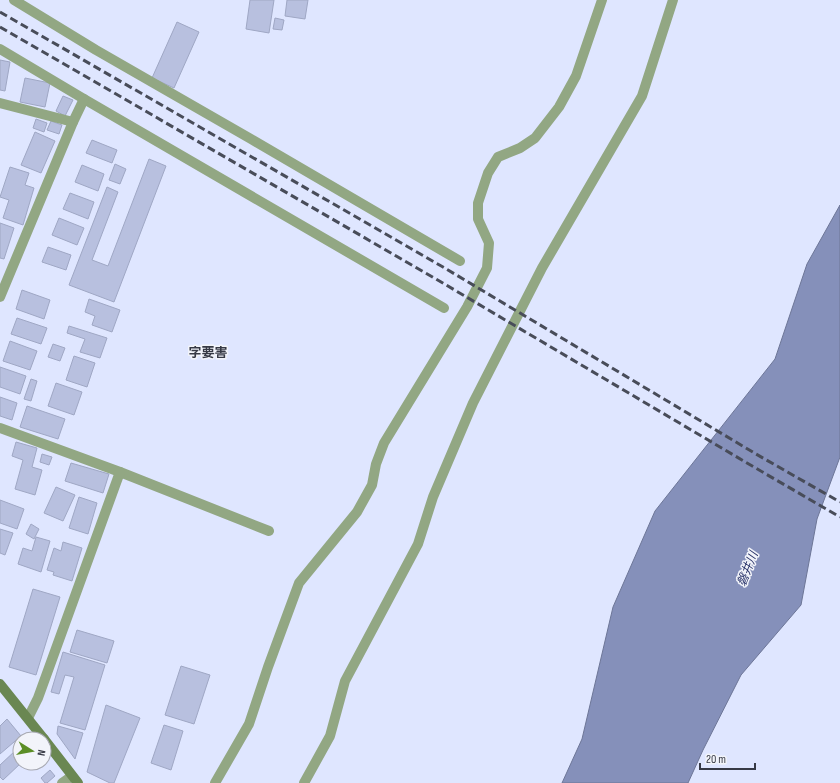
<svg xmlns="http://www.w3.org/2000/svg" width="840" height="783" font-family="'Sofia Sans Condensed','Noto Sans JP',sans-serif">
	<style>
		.water { fill: #8590ba; stroke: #6d7697 }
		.building { fill: #b8c0df; stroke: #9fa7c4 }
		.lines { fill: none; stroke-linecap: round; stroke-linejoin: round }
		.street { stroke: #92a783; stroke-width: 10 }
		.secondary { stroke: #6a8752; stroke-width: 10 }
		.rail { stroke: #484c59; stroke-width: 3; stroke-dasharray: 8 4; stroke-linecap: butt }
		.labels { text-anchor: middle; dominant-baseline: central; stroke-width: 3; stroke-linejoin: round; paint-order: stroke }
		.water-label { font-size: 12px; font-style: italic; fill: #2a346a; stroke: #f2f4fa }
		.quarter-label { font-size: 13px; font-weight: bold; fill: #363945; stroke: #f2f4fa }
	</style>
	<rect width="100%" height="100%" fill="#dfe6ff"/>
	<polygon class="water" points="840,205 840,457 817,519 801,605 741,675 703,750 688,783 562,783 582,739 613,607 655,511 775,359 807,264"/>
	<g class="building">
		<polygon points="250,0 274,0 269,33 246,29"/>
		<polygon points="287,0 308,0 305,19 285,16"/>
		<polygon points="275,18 284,20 282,30 273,29"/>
		<polygon points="177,22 199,32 174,88 152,78"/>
		<polygon points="0,60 10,62 5,91 0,90"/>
		<polygon points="25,78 50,83 45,107 20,102"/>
		<polygon points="63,96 73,100 65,116 56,111"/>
		<polygon points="36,119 47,123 44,132 33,128"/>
		<polygon points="51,121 62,125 59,134 47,130"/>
		<polygon points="35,132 55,141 41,173 21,165"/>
		<polygon points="92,140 117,150 112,163 86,153"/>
		<polygon points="149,159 166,166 114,302 69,285 107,187 118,192 92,260 108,266"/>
		<polygon points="115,164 126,169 120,184 109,180"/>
		<polygon points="82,165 104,174 98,191 75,182"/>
		<polygon points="10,167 29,173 25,185 34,188 23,225 3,218 9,200 0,197"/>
		<polygon points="70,193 94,202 88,219 63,209"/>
		<polygon points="59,218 84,228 77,245 52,235"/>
		<polygon points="0,223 14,228 4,259 0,258"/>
		<polygon points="48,247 71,255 66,270 42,262"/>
		<polygon points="22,290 50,300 44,319 16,309"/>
		<polygon points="89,299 120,310 112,332 92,325 95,316 85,312"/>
		<polygon points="17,318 47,328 41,344 11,334"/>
		<polygon points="69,326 107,338 100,358 80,352 85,339 67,333"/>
		<polygon points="10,341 37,351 30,370 3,361"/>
		<polygon points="53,344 65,348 60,361 48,357"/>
		<polygon points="74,356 95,363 87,387 66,380"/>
		<polygon points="0,367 26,376 20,394 0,387"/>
		<polygon points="31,379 37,381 31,401 24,399"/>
		<polygon points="56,383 82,392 74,415 48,406"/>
		<polygon points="0,397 17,403 12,420 0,416"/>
		<polygon points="27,406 65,419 58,439 20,427"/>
		<polygon points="16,442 37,448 32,467 42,470 35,495 15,489 23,460 12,456"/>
		<polygon points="42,454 52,457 49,465 40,462"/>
		<polygon points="71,463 109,474 103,493 65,481"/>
		<polygon points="56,487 75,495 63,521 44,513"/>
		<polygon points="79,497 97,503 88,534 69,528"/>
		<polygon points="0,500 24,509 17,529 0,523"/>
		<polygon points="31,524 39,529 34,539 26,534"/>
		<polygon points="0,529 13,533 5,555 0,553"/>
		<polygon points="36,537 50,541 41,572 18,564 23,548 32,551"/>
		<polygon points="63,542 82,548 72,581 53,575 54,572 47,570 54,548 61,551"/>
		<polygon points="33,589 60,597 36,675 9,667"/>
		<polygon points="77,630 114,641 107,663 70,652"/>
		<polygon points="63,652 105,665 85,730 60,723 74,677 65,675 59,694 51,692"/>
		<polygon points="181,666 210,675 194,724 165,715"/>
		<polygon points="106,705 140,718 114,783 110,783 87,772"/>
		<polygon points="7,719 21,736 0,754 0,726"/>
		<polygon points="164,725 183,731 171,770 151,763"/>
		<polygon points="58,726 83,733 75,759 57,734"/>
		<polygon points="16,750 20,754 20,763 21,763 3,780 0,777 0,765"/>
		<polygon points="50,770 55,776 47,783 45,783 41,778"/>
	</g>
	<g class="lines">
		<g class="street">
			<polyline points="14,0 96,50 251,139 460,261"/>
			<polyline points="0,49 84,99 444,308"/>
			<polyline points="0,103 73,122"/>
			<polyline points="0,297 73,122 84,99"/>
			<polyline points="0,428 120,472 269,531"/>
			<polyline points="28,718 38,698 120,472"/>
			<polyline points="62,783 72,776"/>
			<polyline points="215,783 249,724 268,667 299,583 357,512 372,485 376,464 384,443 467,307 487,268 489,243 478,219 478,203 488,173 498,157 520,148 535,138 559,107 576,76 602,0"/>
			<polyline points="304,783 330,736 345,681 418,544 433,497 473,403 542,268 642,96 673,0"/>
		</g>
		<g class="secondary">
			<polyline points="0,684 44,739"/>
			<polyline points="44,739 78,783"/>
		</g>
		<g class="rail">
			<polyline points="0,12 443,267 756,454 840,502"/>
			<polyline points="0,27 436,279 747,463 840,517"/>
		</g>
	</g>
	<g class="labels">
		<g class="water-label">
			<text transform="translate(748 569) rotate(-69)">磐井川</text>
		</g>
		<g class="quarter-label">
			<text x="208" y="353">字要害</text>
		</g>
	</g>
	<g transform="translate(32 751) rotate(101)"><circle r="19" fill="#f2f4fa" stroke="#a7a9b2"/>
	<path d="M0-3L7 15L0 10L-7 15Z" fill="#5b8e26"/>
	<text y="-6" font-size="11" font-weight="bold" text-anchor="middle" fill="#363945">N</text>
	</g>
	<path d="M700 763v6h55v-6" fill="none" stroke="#363945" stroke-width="2"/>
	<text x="706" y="763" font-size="12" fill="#363945" stroke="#f2f4fa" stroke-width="3" paint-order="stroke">20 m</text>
</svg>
